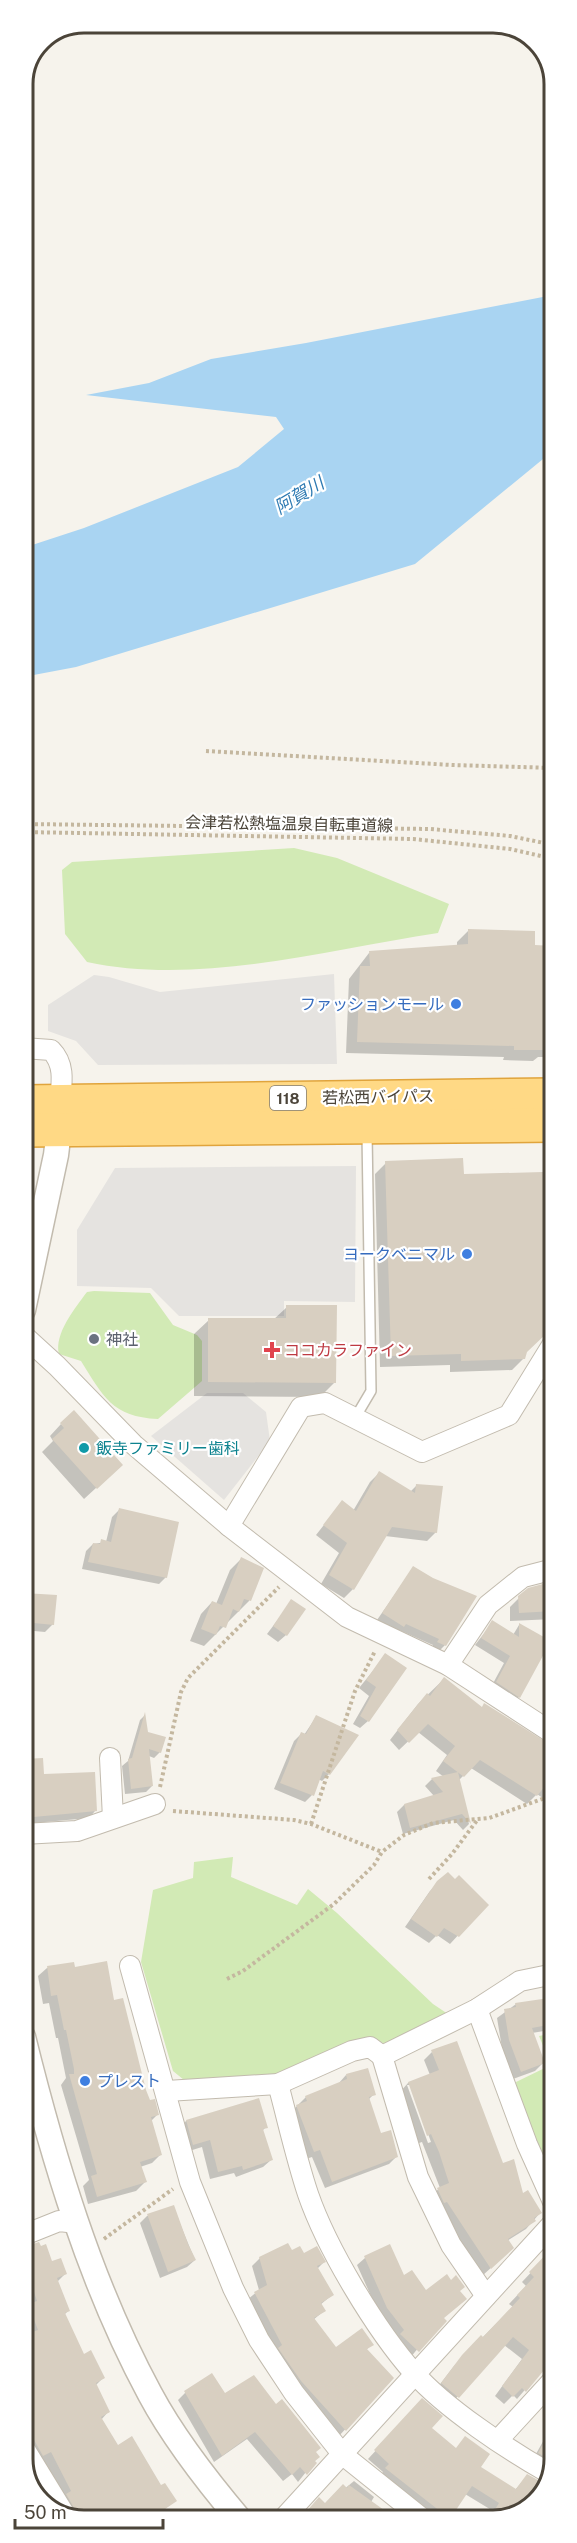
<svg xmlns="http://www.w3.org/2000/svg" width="577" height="2543" font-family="'Public Sans','Noto Sans JP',sans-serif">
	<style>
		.green { fill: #d2eab5 }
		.parking { fill: #e5e3e0 }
		.water { fill: #a9d4f2 }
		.shadow { fill: #0003; fill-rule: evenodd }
		.building { fill: #d8cfc1 }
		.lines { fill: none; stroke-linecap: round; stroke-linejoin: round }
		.service-casing { stroke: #c2bbae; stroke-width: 12 }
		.minor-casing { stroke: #c2bbae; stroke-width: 22 }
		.tertiary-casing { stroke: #c2bbae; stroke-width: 27 }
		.trunk-casing { stroke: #e0a43c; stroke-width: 36 }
		.path { stroke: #c4b79f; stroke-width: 4; stroke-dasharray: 3 3; stroke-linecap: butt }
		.service { stroke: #fff; stroke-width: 9 }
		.minor { stroke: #fff; stroke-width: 20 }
		.tertiary { stroke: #fff; stroke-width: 24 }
		.trunk { stroke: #ffd985; stroke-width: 33 }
		.shop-dot { fill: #3f7fe0; stroke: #fff; stroke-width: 2 }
		.worship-dot { fill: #6b7280; stroke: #fff; stroke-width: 2 }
		.health-dot { fill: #e0444e; stroke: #fff; stroke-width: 2 }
		.culture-dot { fill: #0f9aa8; stroke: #fff; stroke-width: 2 }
		.labels { text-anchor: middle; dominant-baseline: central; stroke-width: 4.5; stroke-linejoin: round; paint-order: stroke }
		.shield { fill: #fff; stroke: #817c74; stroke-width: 1.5 }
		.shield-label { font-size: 15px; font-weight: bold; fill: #4b4439 }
		.street-label { font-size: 16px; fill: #4b4439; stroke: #fff }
		.shop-label { font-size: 16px; fill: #366cbe; stroke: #fff; text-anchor: end }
		.worship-label { font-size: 16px; fill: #5b616d; stroke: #fff; text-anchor: start }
		.health-label { font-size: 16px; fill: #be3a42; stroke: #fff; text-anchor: start }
		.culture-label { font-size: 16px; fill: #0d838f; stroke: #fff; text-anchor: start }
		.water-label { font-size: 18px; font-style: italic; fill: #2e7ab2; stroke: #fff }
		.rim { fill: none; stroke: #4b4439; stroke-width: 3 }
	</style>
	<rect width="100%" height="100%" fill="#f6f3ec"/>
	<g class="green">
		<path d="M294 848 337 858 449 904 438 933C326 950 199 986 87 962L65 934 62 870 72 862Z"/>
		<path d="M94 1291 150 1293 173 1325 197 1335 202 1341V1381L158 1419C112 1417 103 1396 81 1361L59 1354C54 1334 75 1308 87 1292Z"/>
		<polygon points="233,1857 231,1877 297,1905 308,1889 337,1913 433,2004 451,2016 389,2044 373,2041 282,2075 184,2080 173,2071 141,1962 153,1890 193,1878 194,1862"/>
		<path d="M554 2033V2176C536 2147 519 2117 516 2082L551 2065 539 2036Z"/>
	</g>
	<g class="parking">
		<polygon points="334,974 337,1064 98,1065 76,1041 48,1031 48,1005 94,975 109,977 160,992"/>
		<polygon points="356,1166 355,1302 284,1301 284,1316 179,1316 151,1288 77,1286 77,1230 115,1168"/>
		<polygon points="207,1393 243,1393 266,1412 270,1441 224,1500 151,1436"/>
	</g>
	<polygon class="water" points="553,295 554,450 415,564 76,667 23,677 23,548 84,528 238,467 284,429 276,417 86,395 149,383 211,359 306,343"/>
	<g class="shadow">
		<polygon points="469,930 533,947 554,947 554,1057 538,1057 533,1061 503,1060 504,1057 346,1053 349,979 369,953 457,946 457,942"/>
		<polygon points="386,1163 463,1176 525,1352 524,1358 512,1370 450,1372 450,1365 380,1367 375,1174"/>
		<polygon points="287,1307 335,1382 320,1397 194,1396 194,1334 209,1320 273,1320"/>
		<polygon points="61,1424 109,1476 84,1499 42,1452 53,1441 50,1436"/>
		<polygon points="379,1473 410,1492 417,1485 436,1532 427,1541 385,1536 353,1589 344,1598 321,1584 339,1553 316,1535 342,1502 353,1511 370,1482"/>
		<polygon points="119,1510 166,1577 159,1584 82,1569 86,1551 93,1544 106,1542 112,1517"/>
		<polygon points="241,1559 262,1569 249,1601 204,1646 190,1641 201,1614 212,1602 216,1604 230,1570"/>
		<polygon points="414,1567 445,1645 438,1652 432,1649 433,1645 399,1630 396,1632 377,1620"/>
		<polygon points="554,1583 554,1619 510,1621 510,1607 519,1598 529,1589"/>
		<polygon points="25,1594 53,1624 45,1632 23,1630"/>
		<polygon points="292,1601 286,1635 278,1642 267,1634"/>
		<polygon points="493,1622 513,1635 519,1625 519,1697 512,1704 490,1689 504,1663 475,1645"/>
		<polygon points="386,1655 368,1721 360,1728 353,1724 369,1696 359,1688"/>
		<polygon points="444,1679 481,1708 485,1705 554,1749 554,1806 537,1794 527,1804 471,1768 458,1781 469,1824 463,1830 454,1820 403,1834 397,1812 404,1805 434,1796 425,1786 432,1779 444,1777 436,1771 447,1755 418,1732 399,1750 390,1740 418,1704"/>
		<polygon points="145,1715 146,1733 160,1752 154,1758 149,1756 152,1786 146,1792 125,1794 122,1766 128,1761 140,1720"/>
		<polygon points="316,1717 329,1774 322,1781 318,1779 312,1795 305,1802 274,1789 294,1741 301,1734 304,1735"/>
		<polygon points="23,1761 43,1775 95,1811 89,1818 23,1824"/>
		<polygon points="448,1874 486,1905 450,1944 437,1935 429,1943 405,1927 430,1891"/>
		<polygon points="47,1968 73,1969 112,2002 144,2091 157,2115 151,2121 161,2154 152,2163 140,2167 145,2182 136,2191 88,2204 83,2186 89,2180 61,2085 66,2078 58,2038 56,2038 49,2003 43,2004 38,1976"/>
		<polygon points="516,2004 552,2023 544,2031 532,2033 543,2063 535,2071 513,2079 502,2048 497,2018"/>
		<path d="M432 2052 522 2195 540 2213 526 2229 507 2241 504 2256 482 2276 429 2197 440 2188 422 2142 419 2143 400 2092 408 2083 430 2075 424 2060ZM407 2085H410L431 2142 428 2143Z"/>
		<polygon points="346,2075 374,2094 368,2100 380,2135 396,2157 389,2164 325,2188 312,2157 306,2159 289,2114 306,2097 339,2083"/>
		<polygon points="186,2121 266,2127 262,2131 271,2160 263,2167 236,2177 234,2173 210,2179 202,2147 186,2152 179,2129"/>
		<polygon points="25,2176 32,2198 26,2204 30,2218 24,2225"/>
		<polygon points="173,2207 195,2260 187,2267 160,2278 140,2223 147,2216"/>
		<polygon points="38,2244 51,2263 65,2274 57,2282 68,2311 64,2315 84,2356 103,2378 95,2386 108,2412 101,2420 117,2447 175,2501 158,2514 164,2520 72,2518 43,2459 35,2463 24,2442 24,2248"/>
		<polygon points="389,2246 403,2278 426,2292 459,2292 442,2319 410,2358 380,2316 357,2265 365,2258"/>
		<polygon points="554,2248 554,2356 517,2399 513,2395 504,2404 495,2396 522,2359 504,2345 450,2405 434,2392 454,2366 513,2307 509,2304 526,2286 522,2282"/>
		<polygon points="291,2252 324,2262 317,2269 332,2295 320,2305 324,2311 313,2320 336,2349 372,2344 366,2350 379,2393 338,2437 294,2389 247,2300 259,2290 252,2266 260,2258"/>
		<polygon points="185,2393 225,2396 318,2457 298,2482 292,2474 283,2481 247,2439 214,2462 178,2400"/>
		<polygon points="415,2408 430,2428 478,2468 515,2490 527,2476 544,2486 539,2499 505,2519 488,2519 493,2511 465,2494 447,2519 434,2519 379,2476 383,2472 368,2459"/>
		<polygon points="554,2422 554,2459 549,2473 532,2461"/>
		<polygon points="354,2481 374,2497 371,2502 325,2505"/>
	</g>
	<g class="building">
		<polygon points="468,929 535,931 535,945 554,946 554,1046 547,1046 546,1050 514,1050 514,1046 357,1042 360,966 370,966 369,951 468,944"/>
		<polygon points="463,1158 464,1174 543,1172 547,1333 527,1352 525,1359 461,1361 461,1354 391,1356 385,1161"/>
		<polygon points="286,1305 337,1305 336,1383 208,1382 208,1318 286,1318"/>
		<polygon points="74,1410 123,1465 97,1489 52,1439 64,1428 60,1423"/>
		<polygon points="379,1471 415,1493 416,1484 443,1486 437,1533 392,1527 354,1590 329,1575 347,1543 323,1525 342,1500 356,1511"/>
		<polygon points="119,1508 179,1522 167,1578 88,1562 93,1543 100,1544 101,1539 111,1542"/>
		<polygon points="241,1557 264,1568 251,1601 244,1599 239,1612 233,1609 226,1628 220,1626 216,1635 201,1629 212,1601 222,1605"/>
		<polygon points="413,1566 433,1578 477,1596 446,1646 437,1642 439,1639 406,1624 404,1627 382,1613"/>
		<polygon points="554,1581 554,1611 519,1613 518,1596 528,1588"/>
		<polygon points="24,1593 57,1595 54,1625 23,1622"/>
		<polygon points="291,1599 306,1609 287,1636 273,1626"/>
		<polygon points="492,1620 519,1637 519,1623 551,1641 520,1698 496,1682 510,1656 481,1638"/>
		<polygon points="385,1653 407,1668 369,1722 360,1716 376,1687 366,1680"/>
		<polygon points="444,1677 482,1707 484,1703 554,1747 554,1775 537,1796 480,1760 464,1777 443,1761 455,1746 428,1724 409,1743 397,1730 427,1693 430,1696"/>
		<polygon points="145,1712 148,1732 166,1737 161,1753 149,1749 153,1786 131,1789 128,1759 132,1758"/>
		<polygon points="316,1715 359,1735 330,1775 323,1771 314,1796 280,1783 301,1732 306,1734"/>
		<polygon points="43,1758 44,1774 95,1772 97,1811 23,1818 23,1759"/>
		<polygon points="458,1772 471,1824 462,1814 410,1828 404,1804 443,1792 431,1778"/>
		<polygon points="448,1872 455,1879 459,1875 489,1905 459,1937 444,1928 437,1937 411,1919 437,1881"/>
		<polygon points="107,1961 114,2000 123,1998 146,2090 150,2100 155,2099 159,2115 151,2117 162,2155 140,2162 147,2182 97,2197 91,2176 97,2174 69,2074 74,2074 74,2069 66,2030 64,2030 57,1995 51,1996 47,1966 74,1962 75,1967"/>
		<polygon points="549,1998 553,2024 532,2028 545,2063 521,2072 509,2040 504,2009 516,2007 515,2003"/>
		<polygon points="457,2041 503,2163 514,2159 523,2193 528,2190 542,2213 534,2218 536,2221 508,2239 514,2248 491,2269 447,2202 444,2203 437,2188 449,2183 439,2152 431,2134 427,2136 408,2082 439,2070 431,2050"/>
		<polygon points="368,2068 376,2095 369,2097 381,2133 391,2130 398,2157 332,2182 320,2150 314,2152 296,2105 307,2101 305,2096 347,2079 346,2074"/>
		<polygon points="259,2098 268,2128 263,2129 273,2160 243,2170 242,2166 218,2172 210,2140 193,2145 186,2120"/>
		<polygon points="174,2205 188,2244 196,2260 168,2272 147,2214"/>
		<polygon points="39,2242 41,2246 46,2244 52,2261 61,2258 67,2274 57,2278 70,2311 65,2313 84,2354 91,2350 105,2378 96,2383 110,2412 101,2417 118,2445 132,2436 161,2485 165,2483 177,2501 150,2519 81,2520 66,2494 71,2491 51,2452 43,2456 24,2422 24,2335 38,2330 28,2304 37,2301 24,2262 24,2247"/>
		<polygon points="288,2243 292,2250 300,2246 304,2253 317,2246 326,2262 317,2266 334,2295 321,2303 326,2311 314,2318 336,2347 362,2328 374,2345 367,2349 394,2378 346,2431 301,2381 278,2348 282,2345 254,2292 267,2285 259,2257"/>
		<polygon points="390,2244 404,2275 412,2270 426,2290 447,2274 451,2280 456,2275 465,2287 460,2291 467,2299 444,2318 447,2321 419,2352 400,2334 404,2330 387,2308 364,2256"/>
		<polygon points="554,2246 554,2358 526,2392 522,2388 513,2397 502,2386 529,2350 513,2337 459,2398 441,2383 462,2355 481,2335 483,2337 520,2298 517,2295 534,2277 529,2272"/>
		<polygon points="212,2373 225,2393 254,2375 276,2404 282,2399 321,2448 316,2452 320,2457 315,2461 317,2463 307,2475 300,2467 292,2475 255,2432 222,2456 184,2391"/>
		<polygon points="422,2398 443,2416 432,2428 456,2448 465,2436 490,2454 481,2467 516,2489 527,2474 545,2484 539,2499 505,2519 489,2519 499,2503 472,2486 450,2519 385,2468 389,2464 374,2450"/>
		<polygon points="554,2424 554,2462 538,2453"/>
		<polygon points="343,2484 347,2488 349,2485 398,2520 299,2520 319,2497 325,2503"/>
	</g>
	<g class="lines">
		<defs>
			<polyline id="service" points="355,1418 371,1391 367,1133"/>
			<g id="minor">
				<path d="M23 1048 51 1050C68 1067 60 1090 59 1112"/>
				<polyline points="23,1335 57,1366 133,1444 229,1526 347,1617 448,1665 554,1734"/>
				<polyline points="229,1526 301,1407 325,1403 422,1452 509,1415 554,1342"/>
				<polyline points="448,1665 488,1605 523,1577 554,1569"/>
				<polyline points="110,1758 113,1818"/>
				<polyline points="23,1834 77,1831 155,1804"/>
				<polyline points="130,1966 190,2182 233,2288 259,2340 294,2393 343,2455 423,2519"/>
				<polyline points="477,2009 527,2144 554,2204"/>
				<polyline points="382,2056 418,2177 451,2245 486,2296"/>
				<path d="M278 2084C288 2121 296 2158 308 2194 327 2249 376 2330 414 2373 445 2408 508 2450 549 2473"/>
				<polyline points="167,2091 278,2084 352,2051 370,2047 382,2056 477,2009 520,1981 554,1974"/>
				<polyline points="24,2235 59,2221 77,2223"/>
				<polyline points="498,2440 554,2379"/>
				<polyline points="24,2448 65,2515"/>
				<polyline points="282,2520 554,2222"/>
			</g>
			<g id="tertiary">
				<polyline points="23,1310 56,1155 59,1130"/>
				<path d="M23 2037C53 2158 90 2283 150 2394 174 2439 207 2481 240 2520"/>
			</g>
			<g id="trunk">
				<polyline points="23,1102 554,1095"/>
				<polyline points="23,1130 554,1125"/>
			</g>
		</defs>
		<use href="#service" class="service-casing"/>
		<use href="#minor" class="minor-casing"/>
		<use href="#tertiary" class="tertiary-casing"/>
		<use href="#trunk" class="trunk-casing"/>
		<g class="path">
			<polyline points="206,751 452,765 554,768"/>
			<polyline points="23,824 430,829 510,836 554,845"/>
			<polyline points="23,832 413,839 510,849 554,859"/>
			<polyline points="160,1787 181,1692 188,1678 279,1587"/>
			<polyline points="173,1811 294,1820 311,1824 382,1852"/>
			<polyline points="311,1824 355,1691 375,1651"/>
			<polyline points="429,1879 452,1854 478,1819"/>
			<polyline points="227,1979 243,1971 334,1904 374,1865 382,1852 404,1835 433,1823 489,1818 548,1797 554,1791"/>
			<polyline points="104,2239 173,2189"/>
		</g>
		<use href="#service" class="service"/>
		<use href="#minor" class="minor"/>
		<use href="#tertiary" class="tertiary"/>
		<use href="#trunk" class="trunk"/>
	</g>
	<g class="shop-dot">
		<circle cx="456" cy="1004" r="6"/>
		<circle cx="467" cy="1254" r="6"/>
		<circle cx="85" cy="2081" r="6"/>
	</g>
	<circle class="worship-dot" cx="94" cy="1339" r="6"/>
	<path class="health-dot" d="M269 1341h6v6h6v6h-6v6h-6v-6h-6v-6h6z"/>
	<circle class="culture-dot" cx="84" cy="1448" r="6"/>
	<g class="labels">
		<rect class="shield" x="270" y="1086" width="36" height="24" rx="4.5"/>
		<g class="shield-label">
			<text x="288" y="1098">118</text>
		</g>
		<g class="street-label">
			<text transform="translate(289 824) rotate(1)">会津若松熱塩温泉自転車道線</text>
			<text transform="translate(378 1097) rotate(-1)">若松西バイパス</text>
		</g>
		<g class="shop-label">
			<text x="444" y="1004">ファッションモール</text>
			<text x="455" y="1254">ヨークベニマル</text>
			<text x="97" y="2081" text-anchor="start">プレスト</text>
		</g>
		<g class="worship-label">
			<text x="106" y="1339">神社</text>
		</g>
		<g class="health-label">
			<text x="284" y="1350">ココカラファイン</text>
		</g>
		<g class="culture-label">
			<text x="96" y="1448">飯寺ファミリー歯科</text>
		</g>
		<g class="water-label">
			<text transform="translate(299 495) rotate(-31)">阿賀川</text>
		</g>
	</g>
	<path d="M0 0H577V2543H0ZM84 33H493A51 51 0 0 1 544 84V2459A51 51 0 0 1 493 2510H84A51 51 0 0 1 33 2459V84A51 51 0 0 1 84 33Z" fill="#fff" fill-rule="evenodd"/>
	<path class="rim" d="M84 33H493A51 51 0 0 1 544 84V2459A51 51 0 0 1 493 2510H84A51 51 0 0 1 33 2459V84A51 51 0 0 1 84 33Z"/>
	<path d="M15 2519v9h148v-9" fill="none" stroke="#4b4439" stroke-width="3"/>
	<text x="24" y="2519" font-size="18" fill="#4b4439" stroke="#ffffff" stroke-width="4.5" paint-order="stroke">50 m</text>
</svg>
